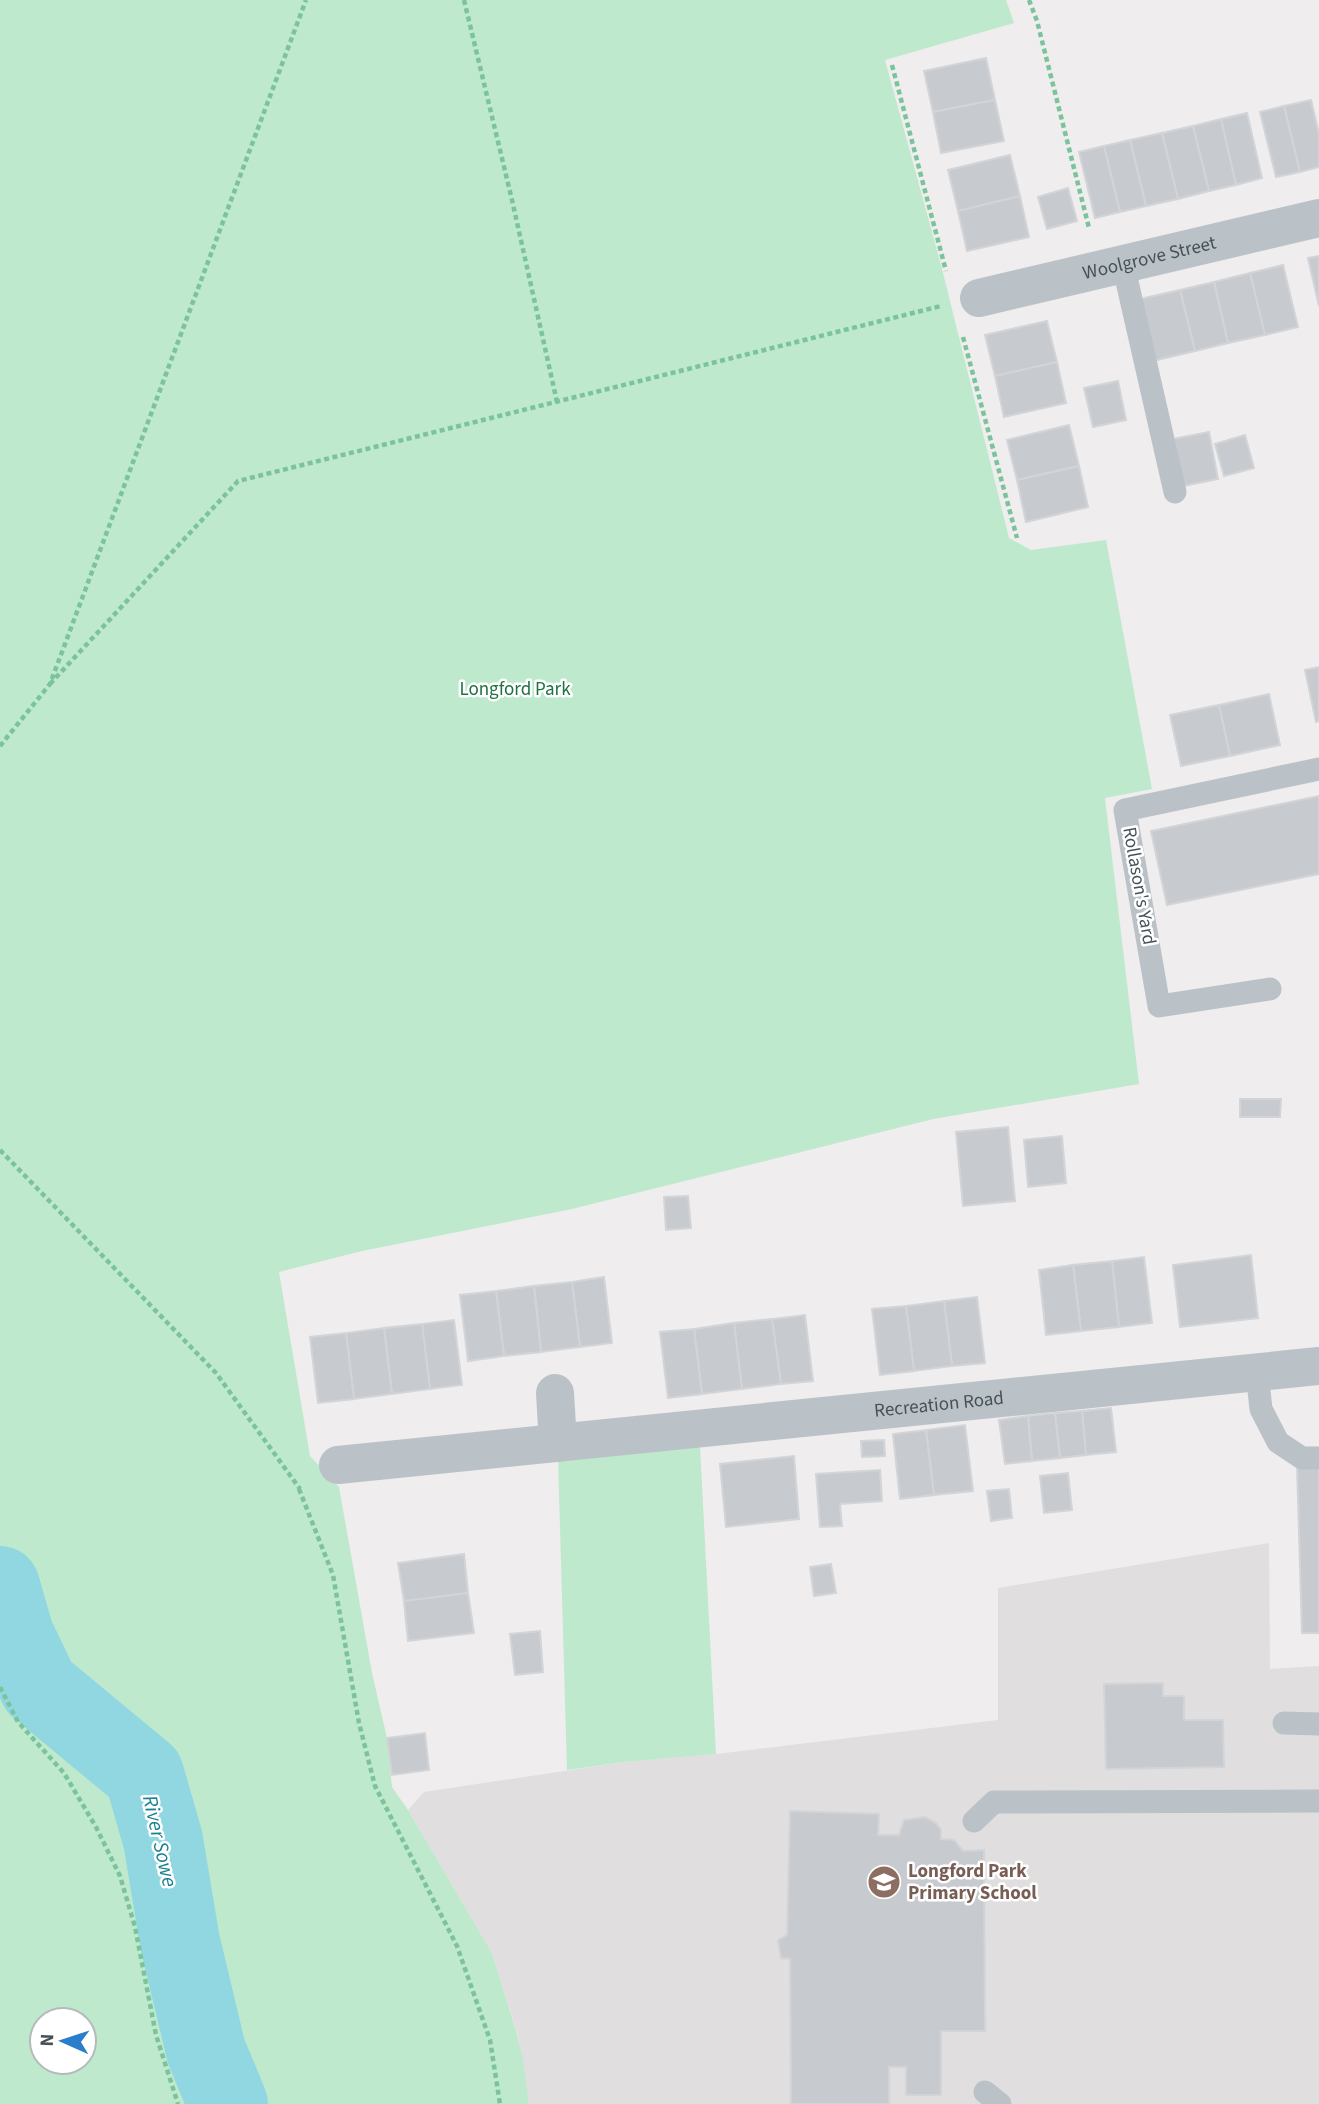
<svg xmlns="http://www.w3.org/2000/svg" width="1319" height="2104" font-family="'Source Sans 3',sans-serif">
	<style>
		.education { fill: #e0dede }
		.green { fill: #bfe9cc; fill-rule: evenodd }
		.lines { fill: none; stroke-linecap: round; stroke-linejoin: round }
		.river { stroke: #91d7e1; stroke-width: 80 }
		.building { fill: #c7cbcf; stroke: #d2d4d8; stroke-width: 2 }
		.path { stroke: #7bc39a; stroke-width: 4.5; stroke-dasharray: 5 3.5; stroke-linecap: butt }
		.lane { stroke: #bac2c8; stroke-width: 23 }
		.street { stroke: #bac2c8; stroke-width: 38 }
		.labels { text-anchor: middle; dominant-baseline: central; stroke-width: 5; stroke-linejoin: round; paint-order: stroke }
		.street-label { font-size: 19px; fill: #475258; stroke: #fff }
		.park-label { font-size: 19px; fill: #207142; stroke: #fff }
		.education-label { font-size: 19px; font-weight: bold; fill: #785e54; stroke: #fff; text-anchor: start }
		.water-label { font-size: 21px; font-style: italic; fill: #1a8190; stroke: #fff }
	</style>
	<rect width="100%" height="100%" fill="#efeded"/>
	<polygon class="education" points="1269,1543 1270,1669 1319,1666 1319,2104 529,2104 518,2036 492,1953 408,1810 424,1792 624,1762 716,1754 998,1720 998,1588"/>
	<g class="green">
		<path d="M0 0H1006L1014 23 885 60 941 265 1009 538 1031 550 1106 540 1152 789 1105 798 1139 1084 933 1119 572 1209 362 1251 279 1272 310 1456 339 1487 372 1673 387 1738 392 1787 408 1810 492 1953 517 2034 523 2060 529 2104H0ZM42 2020H84V2062H42Z"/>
		<polygon points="700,1446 716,1754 624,1762 567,1770 558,1458"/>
	</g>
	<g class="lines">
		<polyline class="river" points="0,1586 14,1635 39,1687 144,1774 163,1840 180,1942 206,2051 228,2104"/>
	</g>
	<g class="building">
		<polygon points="986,58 995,100 933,112 924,71"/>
		<polygon points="995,100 1004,141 941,153 933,112"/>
		<polygon points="1311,100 1319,134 1319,167 1300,172 1284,106"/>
		<polygon points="1284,106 1300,172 1276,177 1260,112"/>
		<polygon points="1247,113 1262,178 1236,185 1221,119"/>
		<polygon points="1221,119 1236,185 1209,191 1193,126"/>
		<polygon points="1193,126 1209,191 1178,199 1162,133"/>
		<polygon points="1162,133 1178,199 1146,206 1130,140"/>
		<polygon points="1130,140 1146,206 1120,212 1104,146"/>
		<polygon points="1104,146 1120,212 1095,218 1079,152"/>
		<polygon points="1010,155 1020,196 958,211 948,170"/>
		<polygon points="1068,188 1077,221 1047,229 1038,197"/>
		<polygon points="1020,196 1029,237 967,251 958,211"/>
		<polygon points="1319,256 1319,306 1308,258"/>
		<polygon points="1283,265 1298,327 1265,335 1250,273"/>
		<polygon points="1250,273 1265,335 1228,343 1214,282"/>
		<polygon points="1214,282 1228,343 1195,351 1180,290"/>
		<polygon points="1180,290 1195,351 1153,361 1140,299"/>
		<polygon points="1047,321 1057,362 995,376 985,335"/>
		<polygon points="1057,362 1066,403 1004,417 995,376"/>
		<polygon points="1118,381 1126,420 1093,427 1084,388"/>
		<polygon points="1069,425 1079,466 1017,480 1007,440"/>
		<polygon points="1209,432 1218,479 1183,486 1173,439"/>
		<polygon points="1245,435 1254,468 1224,476 1215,444"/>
		<polygon points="1079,466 1088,507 1026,522 1017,480"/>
		<polygon points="1319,667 1319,721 1316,722 1305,670"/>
		<polygon points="1269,694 1280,745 1230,756 1219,705"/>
		<polygon points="1219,705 1230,756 1181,766 1170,715"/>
		<polygon points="1319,796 1319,874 1167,905 1151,831"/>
		<polygon points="1240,1099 1281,1099 1280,1117 1240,1117"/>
		<polygon points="1008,1127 1015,1201 963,1206 956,1132"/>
		<polygon points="1062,1136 1066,1183 1028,1187 1024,1140"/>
		<polygon points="688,1196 691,1228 666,1230 664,1197"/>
		<polygon points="1251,1255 1258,1318 1180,1327 1173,1265"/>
		<polygon points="1144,1257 1152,1323 1119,1327 1112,1261"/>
		<polygon points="1112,1261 1119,1327 1081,1331 1073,1265"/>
		<polygon points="1073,1265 1081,1331 1046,1335 1039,1270"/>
		<polygon points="604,1277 612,1343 580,1347 572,1282"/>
		<polygon points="572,1282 580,1347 541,1352 534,1286"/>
		<polygon points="534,1286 541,1352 504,1356 496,1291"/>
		<polygon points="496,1291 504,1356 468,1361 460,1295"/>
		<polygon points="977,1297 985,1363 952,1366 944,1301"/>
		<polygon points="944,1301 952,1366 914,1371 906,1306"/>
		<polygon points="906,1306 914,1371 880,1375 872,1309"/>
		<polygon points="805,1315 813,1381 781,1384 772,1319"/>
		<polygon points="772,1319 781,1384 742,1389 734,1323"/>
		<polygon points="454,1320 462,1385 430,1389 422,1324"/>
		<polygon points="734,1323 742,1389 702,1394 694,1329"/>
		<polygon points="422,1324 430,1389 392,1394 384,1328"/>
		<polygon points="384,1328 392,1394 354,1399 346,1333"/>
		<polygon points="694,1329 702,1394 668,1398 660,1332"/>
		<polygon points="346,1333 354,1399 318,1403 310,1337"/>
		<polygon points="1111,1408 1116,1452 1086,1455 1082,1411"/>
		<polygon points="1082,1411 1086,1455 1060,1458 1055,1413"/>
		<polygon points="1055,1413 1060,1458 1032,1461 1028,1416"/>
		<polygon points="1028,1416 1032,1461 1005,1464 999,1420"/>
		<polygon points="965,1425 973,1491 934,1495 926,1430"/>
		<polygon points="926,1430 934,1495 900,1499 893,1434"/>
		<polygon points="884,1440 885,1456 862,1457 861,1441"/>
		<polygon points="794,1456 799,1519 726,1527 720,1464"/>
		<polygon points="1319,1465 1319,1633 1302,1633 1297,1466"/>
		<polygon points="880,1470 882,1501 840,1504 842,1526 820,1527 816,1474"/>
		<polygon points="1068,1473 1072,1510 1044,1513 1040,1476"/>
		<polygon points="1009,1489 1012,1518 991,1521 987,1491"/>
		<polygon points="464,1554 468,1593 404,1601 398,1563"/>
		<polygon points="831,1564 836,1593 814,1596 810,1567"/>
		<polygon points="468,1593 474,1633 408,1641 404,1601"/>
		<polygon points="540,1631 543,1672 515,1675 510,1634"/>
		<polygon points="1163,1683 1163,1696 1184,1696 1184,1720 1223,1720 1224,1767 1106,1769 1104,1684"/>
		<polygon points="425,1733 429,1770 392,1775 387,1738"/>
		<polygon points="790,1811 879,1814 878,1835 899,1835 904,1820 925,1817 936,1823 941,1830 941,1839 954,1840 963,1851 984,1850 985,2031 941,2031 941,2095 906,2095 906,2067 889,2067 889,2104 791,2104 790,1959 781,1958 778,1940 787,1935"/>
	</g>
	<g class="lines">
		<g class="path">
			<polyline points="464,0 512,200 557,402"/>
			<polyline points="1029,0 1037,21 1089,228"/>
			<polyline points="892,65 946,271"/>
			<polyline points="963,337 1017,538"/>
			<polyline points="50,684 238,481 941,306"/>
			<polyline points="0,746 50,684 306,0"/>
			<polyline points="0,1150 216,1373 300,1489"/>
			<polyline points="299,1489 333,1575 359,1723 375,1786 457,1946 490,2040 500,2104"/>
			<polyline points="0,1687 18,1722 64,1773 96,1827 120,1876 135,1927 156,2035 178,2104"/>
		</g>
		<g class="lane">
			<polyline points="1123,264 1175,492"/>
			<polyline points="1270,989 1159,1006 1125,810 1319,769"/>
			<polyline points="1257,1372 1261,1409 1278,1442 1302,1458 1319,1458"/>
			<polyline points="1284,1723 1319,1724"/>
			<polyline points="974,1821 994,1802 1319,1801"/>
			<polyline points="985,2092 1000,2104"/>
		</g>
		<g class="street">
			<path id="s1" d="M979 298 1319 218"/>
			<polyline points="555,1393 558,1443"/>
			<path id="s2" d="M338 1465 1319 1366"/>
		</g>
	</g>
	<defs>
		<symbol id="school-disc" viewBox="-11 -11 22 22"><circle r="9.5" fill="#8d6e63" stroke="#fff"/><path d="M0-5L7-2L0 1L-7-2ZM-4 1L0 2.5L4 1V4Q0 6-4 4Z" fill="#fff"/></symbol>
	</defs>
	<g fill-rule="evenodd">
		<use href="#school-disc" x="865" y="1863" width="38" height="38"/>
	</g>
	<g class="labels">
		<g class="street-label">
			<text stroke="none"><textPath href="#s1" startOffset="175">Woolgrove Street</textPath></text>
			<text transform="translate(1139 886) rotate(80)">Rollason's Yard</text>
			<text stroke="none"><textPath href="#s2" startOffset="604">Recreation Road</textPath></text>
		</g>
		<g class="park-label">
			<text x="515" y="689">Longford Park</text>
		</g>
		<g class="education-label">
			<text x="908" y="1871">Longford Park<tspan x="908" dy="22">Primary School</tspan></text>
		</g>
		<g class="water-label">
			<text transform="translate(160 1841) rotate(77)">River Sowe</text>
		</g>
	</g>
	<g transform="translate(63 2041) rotate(273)"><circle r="33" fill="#ffffff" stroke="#b5babc" stroke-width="2"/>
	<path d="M0-5L12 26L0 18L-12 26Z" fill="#2c7eca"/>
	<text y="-10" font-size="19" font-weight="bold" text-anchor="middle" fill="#475258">N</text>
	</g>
</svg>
